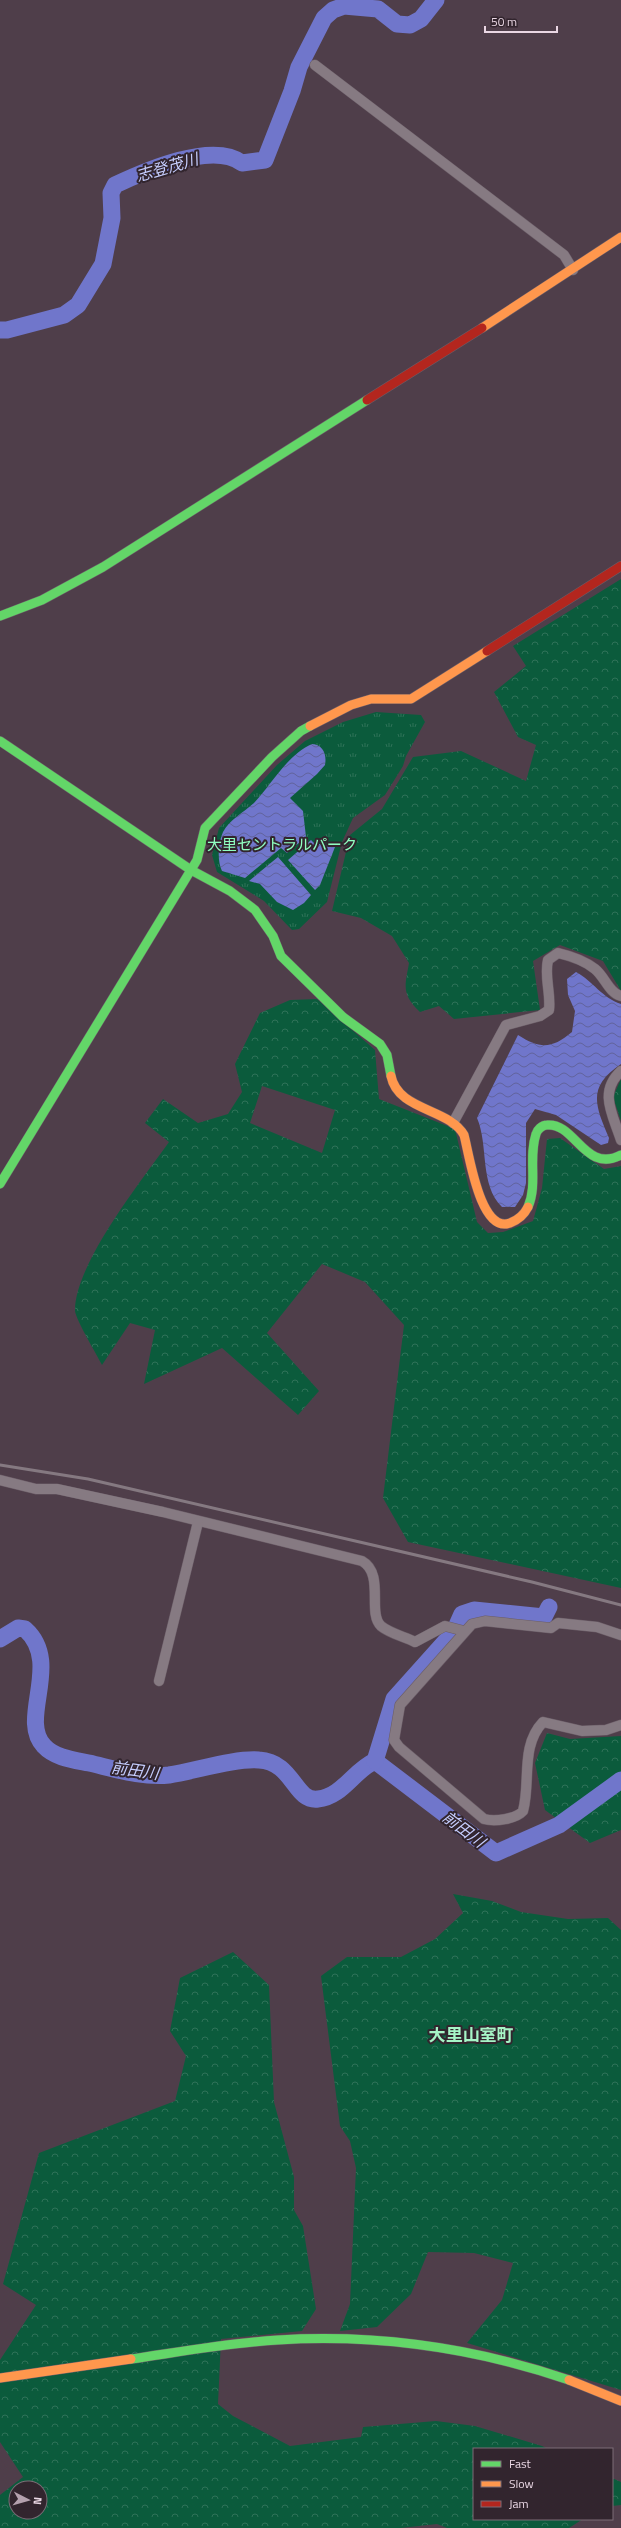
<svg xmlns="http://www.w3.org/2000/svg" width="621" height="2528" font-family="'Titillium Web','Noto Sans JP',sans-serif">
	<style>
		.forest { fill: url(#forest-crowns); fill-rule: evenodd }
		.park { fill: url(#park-tufts) }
		.water { fill: url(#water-waves) }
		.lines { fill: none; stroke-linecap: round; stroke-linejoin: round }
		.river { stroke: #7076cb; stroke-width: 17 }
		.street-casing { stroke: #6b5d67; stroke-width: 11 }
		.fast-casing { stroke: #6b5d67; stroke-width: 10 }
		.slow-casing { stroke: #6b5d67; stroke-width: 10 }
		.jam-casing { stroke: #6b5d67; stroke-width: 10 }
		.street { stroke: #867a82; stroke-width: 10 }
		.fast { stroke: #63d668; stroke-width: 9 }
		.slow { stroke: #ff974d; stroke-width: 9 }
		.jam { stroke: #b3261e; stroke-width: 9 }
		.rail { stroke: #857981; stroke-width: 3 }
		.labels { text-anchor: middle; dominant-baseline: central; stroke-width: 4; stroke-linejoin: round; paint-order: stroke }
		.park-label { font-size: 15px; fill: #90ffc1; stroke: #32252e }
		.water-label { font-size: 16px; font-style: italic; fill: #c5cdfd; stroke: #32252e }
		.quarter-label { font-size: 17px; font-weight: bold; fill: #a6f4c6; stroke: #32252e }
	</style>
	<defs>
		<pattern id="forest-crowns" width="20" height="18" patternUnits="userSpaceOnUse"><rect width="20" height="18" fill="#0b5b3c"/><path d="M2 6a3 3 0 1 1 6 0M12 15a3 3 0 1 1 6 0" fill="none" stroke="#2f7258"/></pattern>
		<pattern id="park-tufts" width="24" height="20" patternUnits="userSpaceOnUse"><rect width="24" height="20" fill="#0b5b3c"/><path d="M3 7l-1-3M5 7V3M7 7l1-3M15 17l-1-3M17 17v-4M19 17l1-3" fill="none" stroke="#2f7258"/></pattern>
		<pattern id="water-waves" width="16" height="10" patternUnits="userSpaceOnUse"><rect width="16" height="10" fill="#7076cb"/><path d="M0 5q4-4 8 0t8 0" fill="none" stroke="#61639c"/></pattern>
	</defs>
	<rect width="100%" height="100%" fill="#4f3e4a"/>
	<g class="forest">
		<path d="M621 579V991L603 961 560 945 533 961 540 1010 454 1019 439 1006 420 1012C401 994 405 986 409 963L392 936 361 918 332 911 350 835 382 809 413 757 461 751 526 781 536 745 518 737 494 692 526 666 513 646Z"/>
		<path d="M317 999 375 1050 379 1099 455 1129 477 1222 488 1233 503 1232 533 1221 542 1188 547 1139 560 1138 604 1169 621 1166V1588L408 1542 383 1498 404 1325 365 1282 322 1264 267 1333 319 1391 298 1415 222 1348 144 1384 155 1330 130 1323 102 1365C97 1355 76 1320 75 1311 74 1265 142 1180 169 1142L145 1123 163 1099 198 1123 228 1114 242 1092 235 1064 260 1013 290 1000ZM262 1086 335 1110 322 1153 250 1123Z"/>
		<polygon points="621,1079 621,1121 613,1097"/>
		<polygon points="547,1733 570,1739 621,1736 621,1830 590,1843 545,1810 535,1763"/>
		<polygon points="453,1894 492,1901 521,1912 568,1919 608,1918 621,1930 621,2390 467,2343 502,2300 513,2263 474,2253 428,2252 411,2294 377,2327 340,2331 350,2304 356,2168 350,2141 340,2126 321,1976 347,1957 401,1957 435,1939 463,1913"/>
		<path d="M233 1952 269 1985 274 2102 294 2177V2210L303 2226 316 2309 302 2331 221 2339 218 2404 233 2416 290 2446 361 2437 363 2427 436 2421 475 2426 542 2446 548 2449H474V2519H583L569 2528H447L437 2524 401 2528H0V2495L23 2477 0 2442V2360L36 2305 3 2284 39 2153 175 2101 186 2056 170 2031 180 1978ZM16 2488H40V2512H16Z"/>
		<polygon points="612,2478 621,2482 621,2505 612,2506"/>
	</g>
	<polygon class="park" points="376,712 421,715 425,722 406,756 403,766 385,795 353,818 342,842 327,902 299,929 292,930 264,901 217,872 212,855 219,828 277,765 305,741 343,722"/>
	<g class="water">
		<path d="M312 744C323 745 327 754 325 765L317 774 290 798 303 811 306 837 287 853 281 848 245 878 222 871C217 861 218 843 223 832 229 820 244 812 254 803 272 784 287 755 312 744Z"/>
		<polygon points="311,840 314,843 335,847 320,885 315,890 288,860"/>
		<polygon points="278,857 311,895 304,903 293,910 277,902 260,884 249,881"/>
		<path d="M576 972C593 981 602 998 621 1004V1064C587 1087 595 1105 609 1138L608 1143 601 1145 556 1115 535 1109 526 1123V1183L523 1195 515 1207H502C479 1184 489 1146 477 1118L518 1035C540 1049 552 1049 572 1032L575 1011 568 995 567 979Z"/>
	</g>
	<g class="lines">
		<g class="river">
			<path d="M0 330H7L64 315 78 305 103 264 112 218 111 193 115 185C145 171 212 141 242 163L265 160 292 91 299 67 324 18 333 10 344 6 378 9 397 24 410 25 421 19 436 0"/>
			<path d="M0 1639 18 1628 25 1629C63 1663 18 1719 44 1746 55 1758 74 1760 89 1763 115 1769 143 1778 169 1775 195 1771 235 1758 259 1760 294 1762 294 1802 318 1799 342 1797 354 1770 375 1761L496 1853 559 1825 621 1780"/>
			<polyline points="375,1761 394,1699 454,1632 462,1614 474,1610 544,1617 549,1607"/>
		</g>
		<defs>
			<g id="street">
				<polyline points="315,65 564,255 573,270"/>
				<path d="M621 1071C598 1092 613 1115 621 1140"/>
				<path d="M453 1123 506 1025 540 1016 549 1010C551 992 544 977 548 960L558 953C571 956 585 961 595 969 605 977 609 993 621 996"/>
				<path d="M0 1480 36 1489H57L163 1512 362 1561C385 1574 367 1613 381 1626 389 1633 405 1637 415 1642L445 1626 464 1631"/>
				<path d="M621 1635 597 1627 558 1623 551 1628 485 1621 472 1624 400 1705 394 1740 399 1747 484 1819C495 1822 516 1819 523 1811 531 1782 520 1746 543 1722L582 1731 606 1730 621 1725"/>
				<polyline points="159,1681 198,1522"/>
			</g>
			<g id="fast">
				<polyline points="0,616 42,600 103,567 367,400"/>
				<polyline points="0,741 191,870 230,891 255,910 273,936 281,956 343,1017 380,1044 387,1055 391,1076"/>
				<polyline points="0,1184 197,860 205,828 272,757 301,731 310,726"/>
				<path d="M528 1207C538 1184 528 1158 536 1134 537 1130 542 1125 547 1125 575 1122 585 1174 621 1155"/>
				<path d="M131 2359C179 2352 228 2343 278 2340 376 2334 475 2348 569 2380"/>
			</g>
			<g id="slow">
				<polyline points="482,328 621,237"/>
				<polyline points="310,726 351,705 371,699 411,699 487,651"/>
				<path d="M391 1076C398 1111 449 1108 464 1135 469 1153 480 1234 510 1223 518 1220 524 1215 528 1207"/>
				<polyline points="0,2378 131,2359"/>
				<polyline points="569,2380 621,2401"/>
			</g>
			<g id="jam">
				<polyline points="367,400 482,328"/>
				<polyline points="487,651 621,566"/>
			</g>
		</defs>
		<use href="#street" class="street-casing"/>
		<use href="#fast" class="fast-casing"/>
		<use href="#slow" class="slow-casing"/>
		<use href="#jam" class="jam-casing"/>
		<use href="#street" class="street"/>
		<use href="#fast" class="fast"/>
		<use href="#slow" class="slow"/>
		<use href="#jam" class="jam"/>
		<polyline class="rail" points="0,1465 88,1479 532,1582 621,1605"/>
	</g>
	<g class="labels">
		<g class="park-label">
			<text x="282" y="844">大里セントラルパーク</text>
		</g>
		<g class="water-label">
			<text transform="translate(167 167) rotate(-16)">志登茂川</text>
			<text transform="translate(135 1770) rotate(8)">前田川</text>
			<text transform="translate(464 1829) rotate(37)">前田川</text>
		</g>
		<g class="quarter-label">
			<text x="471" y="2035">大里山室町</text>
		</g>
	</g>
	<rect x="473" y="2448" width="140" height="72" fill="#32252e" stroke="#7c6c77"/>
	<rect x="481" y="2461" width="20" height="6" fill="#63d668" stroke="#7c6c77"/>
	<text x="509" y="2468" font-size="12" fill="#ead7e4">Fast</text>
	<rect x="481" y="2481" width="20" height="6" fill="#ff974d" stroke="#7c6c77"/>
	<text x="509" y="2488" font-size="12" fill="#ead7e4">Slow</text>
	<rect x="481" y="2501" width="20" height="6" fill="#b3261e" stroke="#7c6c77"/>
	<text x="509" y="2508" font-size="12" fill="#ead7e4">Jam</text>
	<g transform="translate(28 2500) rotate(96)"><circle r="19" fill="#32252e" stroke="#7c6c77"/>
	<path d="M0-3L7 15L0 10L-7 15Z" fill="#b4a1ae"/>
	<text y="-6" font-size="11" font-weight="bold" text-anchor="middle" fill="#ead7e4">N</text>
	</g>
	<path d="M485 26v6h72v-6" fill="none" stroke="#ead7e4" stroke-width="2"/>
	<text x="491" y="26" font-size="12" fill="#ead7e4" stroke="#32252e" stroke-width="3" paint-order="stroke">50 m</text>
</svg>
